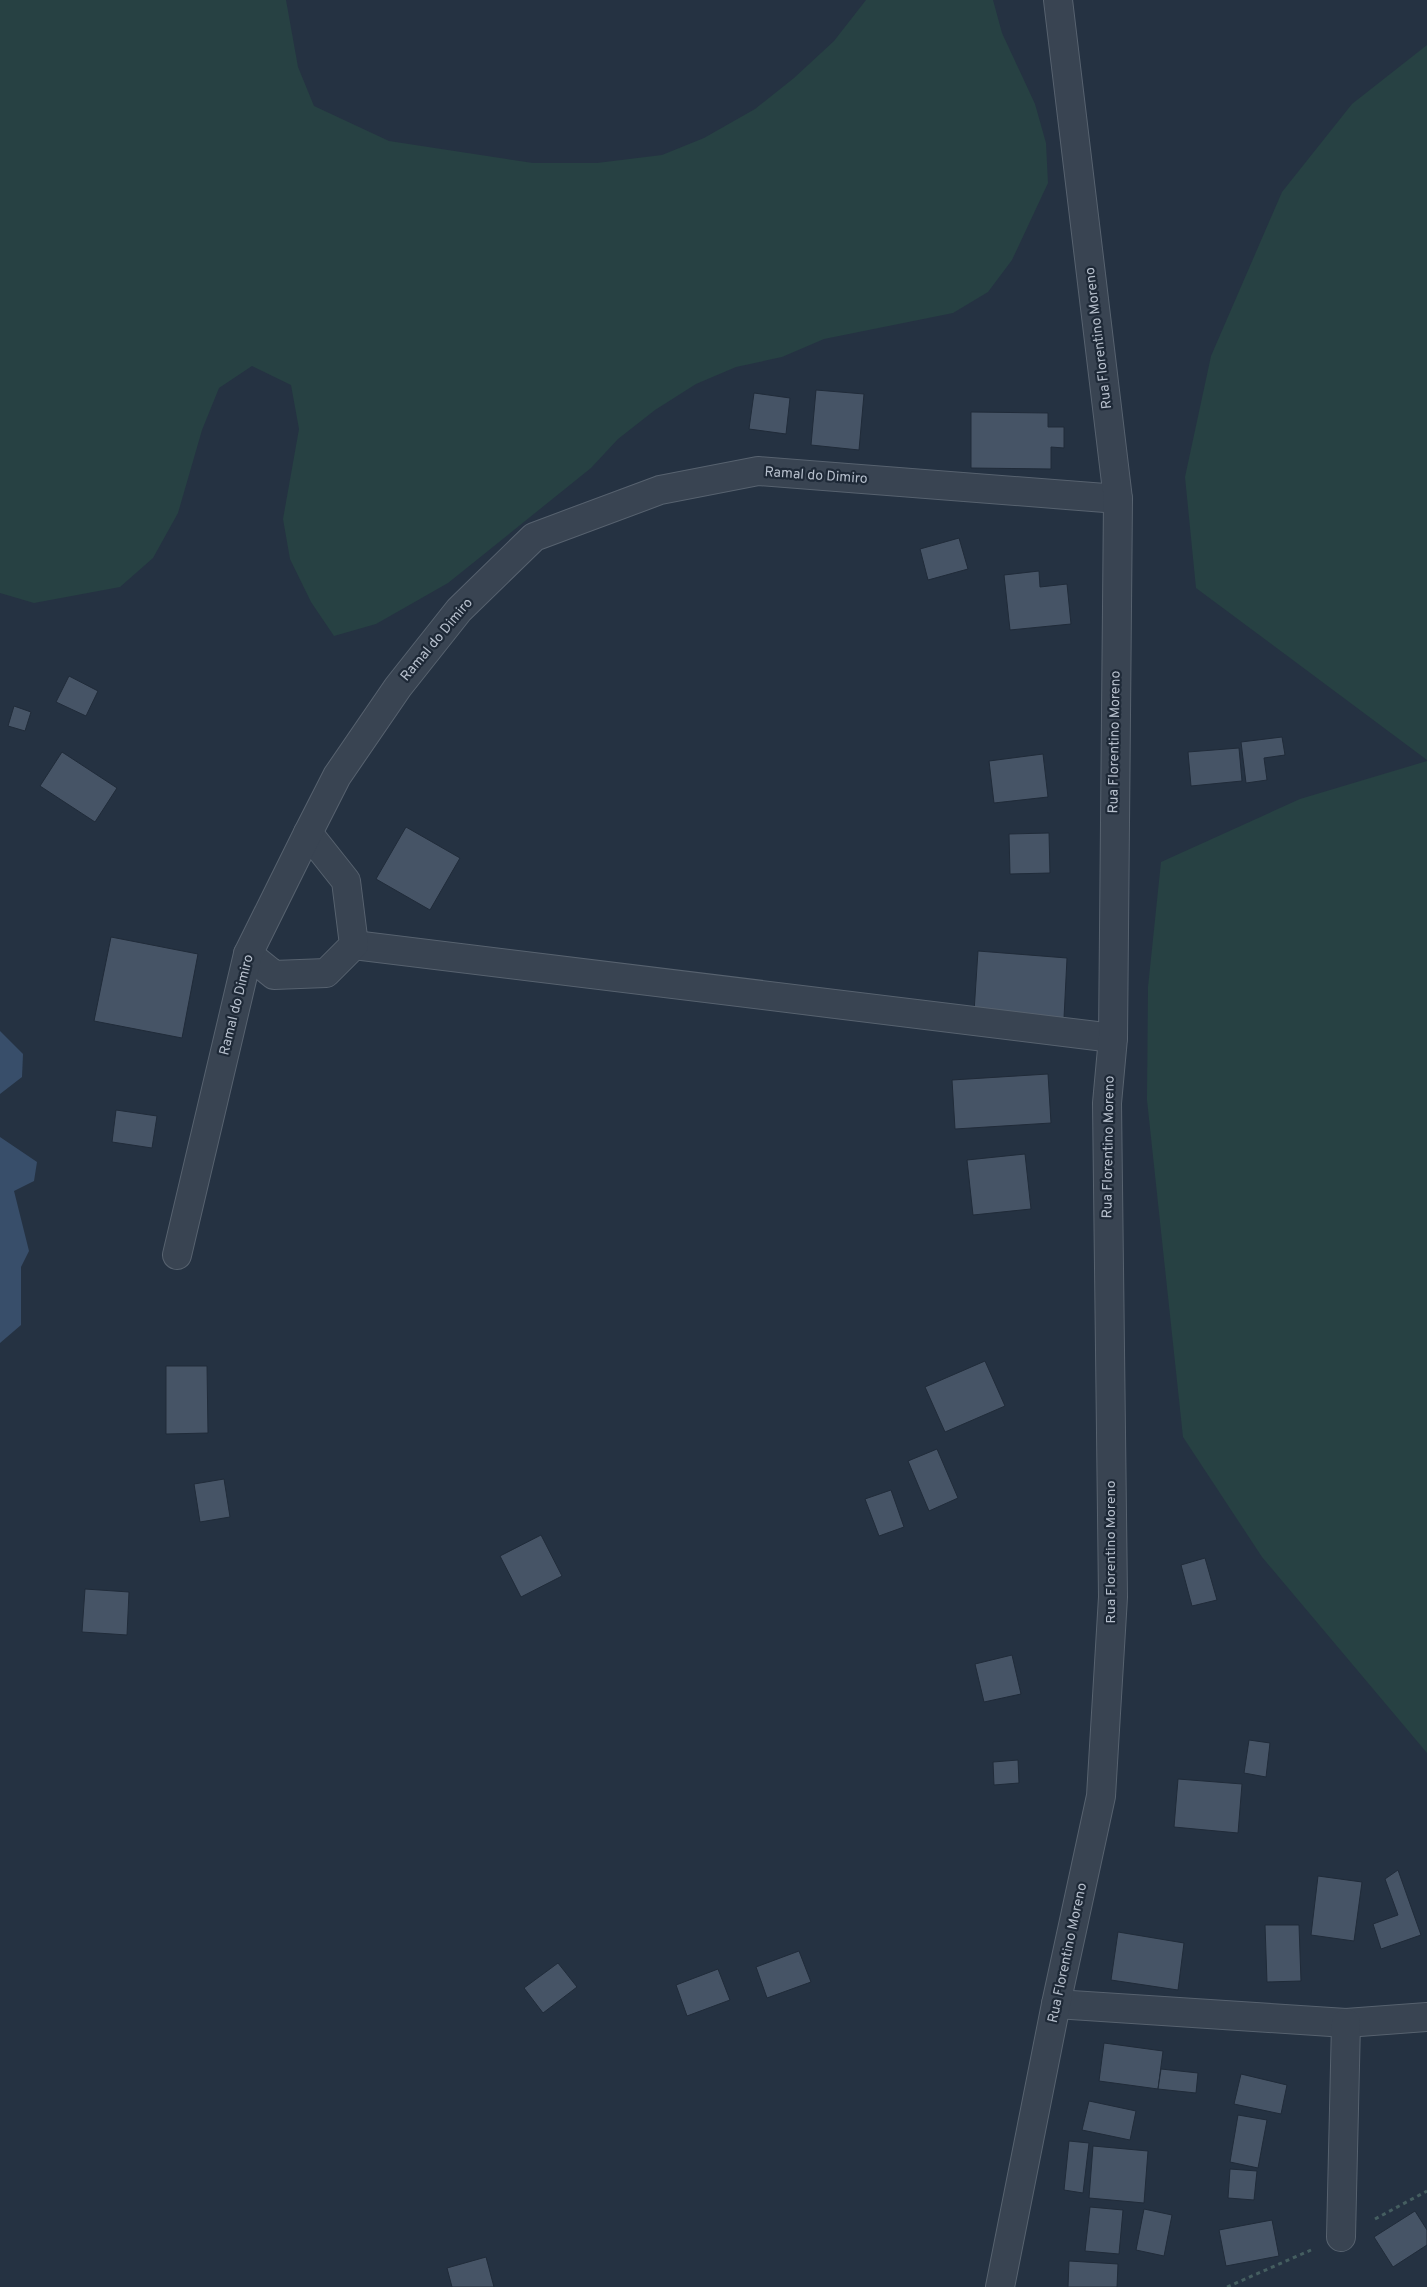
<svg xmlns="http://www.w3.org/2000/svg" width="1427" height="2287" font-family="Overpass,sans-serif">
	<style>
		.green { fill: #274143 }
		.water { fill: #384e6a }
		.building { fill: #465466; stroke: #202b39 }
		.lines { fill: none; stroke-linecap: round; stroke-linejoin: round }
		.minor-casing { stroke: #57626f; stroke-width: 30 }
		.path { stroke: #455e60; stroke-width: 3; stroke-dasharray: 4 4; stroke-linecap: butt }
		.minor { stroke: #394452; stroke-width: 28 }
		.labels { text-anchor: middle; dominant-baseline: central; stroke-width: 4.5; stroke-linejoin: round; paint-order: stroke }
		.street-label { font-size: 14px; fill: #b6bfcc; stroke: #1e2937 }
	</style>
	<rect width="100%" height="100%" fill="#253242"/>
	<g class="green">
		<polygon points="0,0 286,0 298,67 314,106 389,141 533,163 597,163 662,155 704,138 755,109 794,78 834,41 866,0 993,0 1002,33 1035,104 1046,143 1048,183 1012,260 988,292 953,313 824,339 782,357 736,367 696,384 655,410 618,439 591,468 448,583 376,624 334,636 311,602 290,559 283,519 299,429 291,385 252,366 219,388 202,430 178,513 153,558 120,587 34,603 0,593"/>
		<polygon points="1427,45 1427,760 1196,588 1185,477 1211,356 1282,192 1352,104"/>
		<polygon points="1427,761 1427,1753 1262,1557 1183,1437 1147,1100 1148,987 1161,862 1300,799"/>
	</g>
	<g class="water">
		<polygon points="0,1031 23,1054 22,1077 0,1094"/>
		<polygon points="0,1137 37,1162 34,1181 14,1191 29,1251 21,1267 21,1325 0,1343"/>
	</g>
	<g class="building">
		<polygon points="816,390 864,394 859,450 811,445"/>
		<polygon points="754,393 790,398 786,434 749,429"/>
		<polygon points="971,412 1048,413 1048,427 1064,427 1064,448 1051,447 1051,469 971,468"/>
		<polygon points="959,538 968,569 928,580 920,549"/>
		<polygon points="1039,571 1040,587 1067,584 1071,624 1010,630 1004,575"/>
		<polygon points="69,676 98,691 86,716 56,702"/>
		<polygon points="14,706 31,712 25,731 8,726"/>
		<polygon points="1282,737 1285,755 1264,758 1267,780 1246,783 1241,742"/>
		<polygon points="1239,748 1242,781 1191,786 1188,752"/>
		<polygon points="62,752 117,788 95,822 40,786"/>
		<polygon points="1043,754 1048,797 994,803 989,761"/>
		<polygon points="406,827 460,858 430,910 376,879"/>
		<polygon points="1049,833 1050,873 1010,874 1009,834"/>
		<polygon points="111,937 198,954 182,1038 94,1021"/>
		<polygon points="978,951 1067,958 1064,1018 974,1012"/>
		<polygon points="1048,1074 1051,1123 955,1129 952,1080"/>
		<polygon points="116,1110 157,1116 152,1148 112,1142"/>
		<polygon points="1025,1154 1031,1209 973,1215 967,1160"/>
		<polygon points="985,1361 1005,1406 945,1432 925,1387"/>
		<polygon points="166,1366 207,1366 208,1433 166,1434"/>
		<polygon points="937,1449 958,1498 929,1511 908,1461"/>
		<polygon points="224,1479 230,1517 200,1522 194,1484"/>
		<polygon points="891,1490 904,1527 879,1536 865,1499"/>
		<polygon points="541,1535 562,1576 521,1597 500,1556"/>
		<polygon points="1205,1558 1217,1600 1192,1606 1181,1565"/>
		<polygon points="85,1589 129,1592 127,1635 82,1632"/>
		<polygon points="1012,1655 1021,1694 984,1702 975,1664"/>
		<polygon points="1249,1740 1270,1743 1266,1777 1244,1773"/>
		<polygon points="1018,1760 1019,1783 994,1785 993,1762"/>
		<polygon points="1178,1779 1242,1784 1238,1833 1174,1827"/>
		<polygon points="1398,1870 1421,1935 1381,1949 1373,1924 1398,1915 1385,1879"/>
		<polygon points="1318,1876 1362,1882 1354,1941 1311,1935"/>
		<polygon points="1265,1925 1299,1925 1301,1981 1267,1982"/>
		<polygon points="1118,1932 1184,1943 1178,1990 1111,1980"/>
		<polygon points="799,1951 811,1982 767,1998 756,1967"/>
		<polygon points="558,1963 577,1987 543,2013 524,1988"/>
		<polygon points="718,1969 730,2000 687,2016 676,1985"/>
		<polygon points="1104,2043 1163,2051 1158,2089 1099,2081"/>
		<polygon points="1161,2069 1198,2073 1196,2093 1158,2089"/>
		<polygon points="1241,2074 1287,2085 1281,2114 1234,2104"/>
		<polygon points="1089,2101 1136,2111 1130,2140 1082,2130"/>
		<polygon points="1238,2115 1267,2120 1258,2168 1230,2162"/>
		<polygon points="1069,2141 1089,2143 1083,2193 1064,2190"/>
		<polygon points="1093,2146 1148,2151 1144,2203 1089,2198"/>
		<polygon points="1230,2169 1257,2171 1254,2200 1228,2198"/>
		<polygon points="1090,2207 1123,2210 1119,2254 1085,2251"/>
		<polygon points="1144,2209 1172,2215 1164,2256 1136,2250"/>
		<polygon points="1415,2211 1427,2230 1427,2245 1393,2267 1374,2237"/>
		<polygon points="1272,2220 1279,2256 1226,2266 1219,2230"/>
		<polygon points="486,2257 494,2287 452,2287 447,2268"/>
		<polygon points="1069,2261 1118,2264 1117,2287 1068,2287"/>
	</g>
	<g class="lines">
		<defs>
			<g id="minor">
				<polyline points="354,945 1113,1038"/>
				<polyline points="248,954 274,975 326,973 354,945 346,881 308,833"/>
				<polyline points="177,1255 248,954 308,833 337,776 398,687 459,610 534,537 660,490 758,471 1118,499"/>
				<polyline points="1056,2004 1346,2023 1427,2017"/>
				<polyline points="1341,2237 1346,2023"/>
				<polyline points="1000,2287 1056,2004 1101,1796 1113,1597 1107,1103 1113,1038 1118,499 1058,0"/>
			</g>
		</defs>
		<use href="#minor" class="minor-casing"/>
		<g class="path">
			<polyline points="1375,2219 1427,2191"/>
			<polyline points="1227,2287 1311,2250"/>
		</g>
		<use href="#minor" class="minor"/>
	</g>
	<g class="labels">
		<g class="street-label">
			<text transform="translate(1099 338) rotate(-97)">Rua Florentino Moreno</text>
			<text transform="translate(816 476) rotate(4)">Ramal do Dimiro</text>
			<text transform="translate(437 640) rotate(-50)">Ramal do Dimiro</text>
			<text transform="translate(1115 742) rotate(-89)">Rua Florentino Moreno</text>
			<text transform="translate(237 1005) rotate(-76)">Ramal do Dimiro</text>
			<text transform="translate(1109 1147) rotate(-89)">Rua Florentino Moreno</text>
			<text transform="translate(1111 1552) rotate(-90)">Rua Florentino Moreno</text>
			<text transform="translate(1068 1953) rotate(-78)">Rua Florentino Moreno</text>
		</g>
	</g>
</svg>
